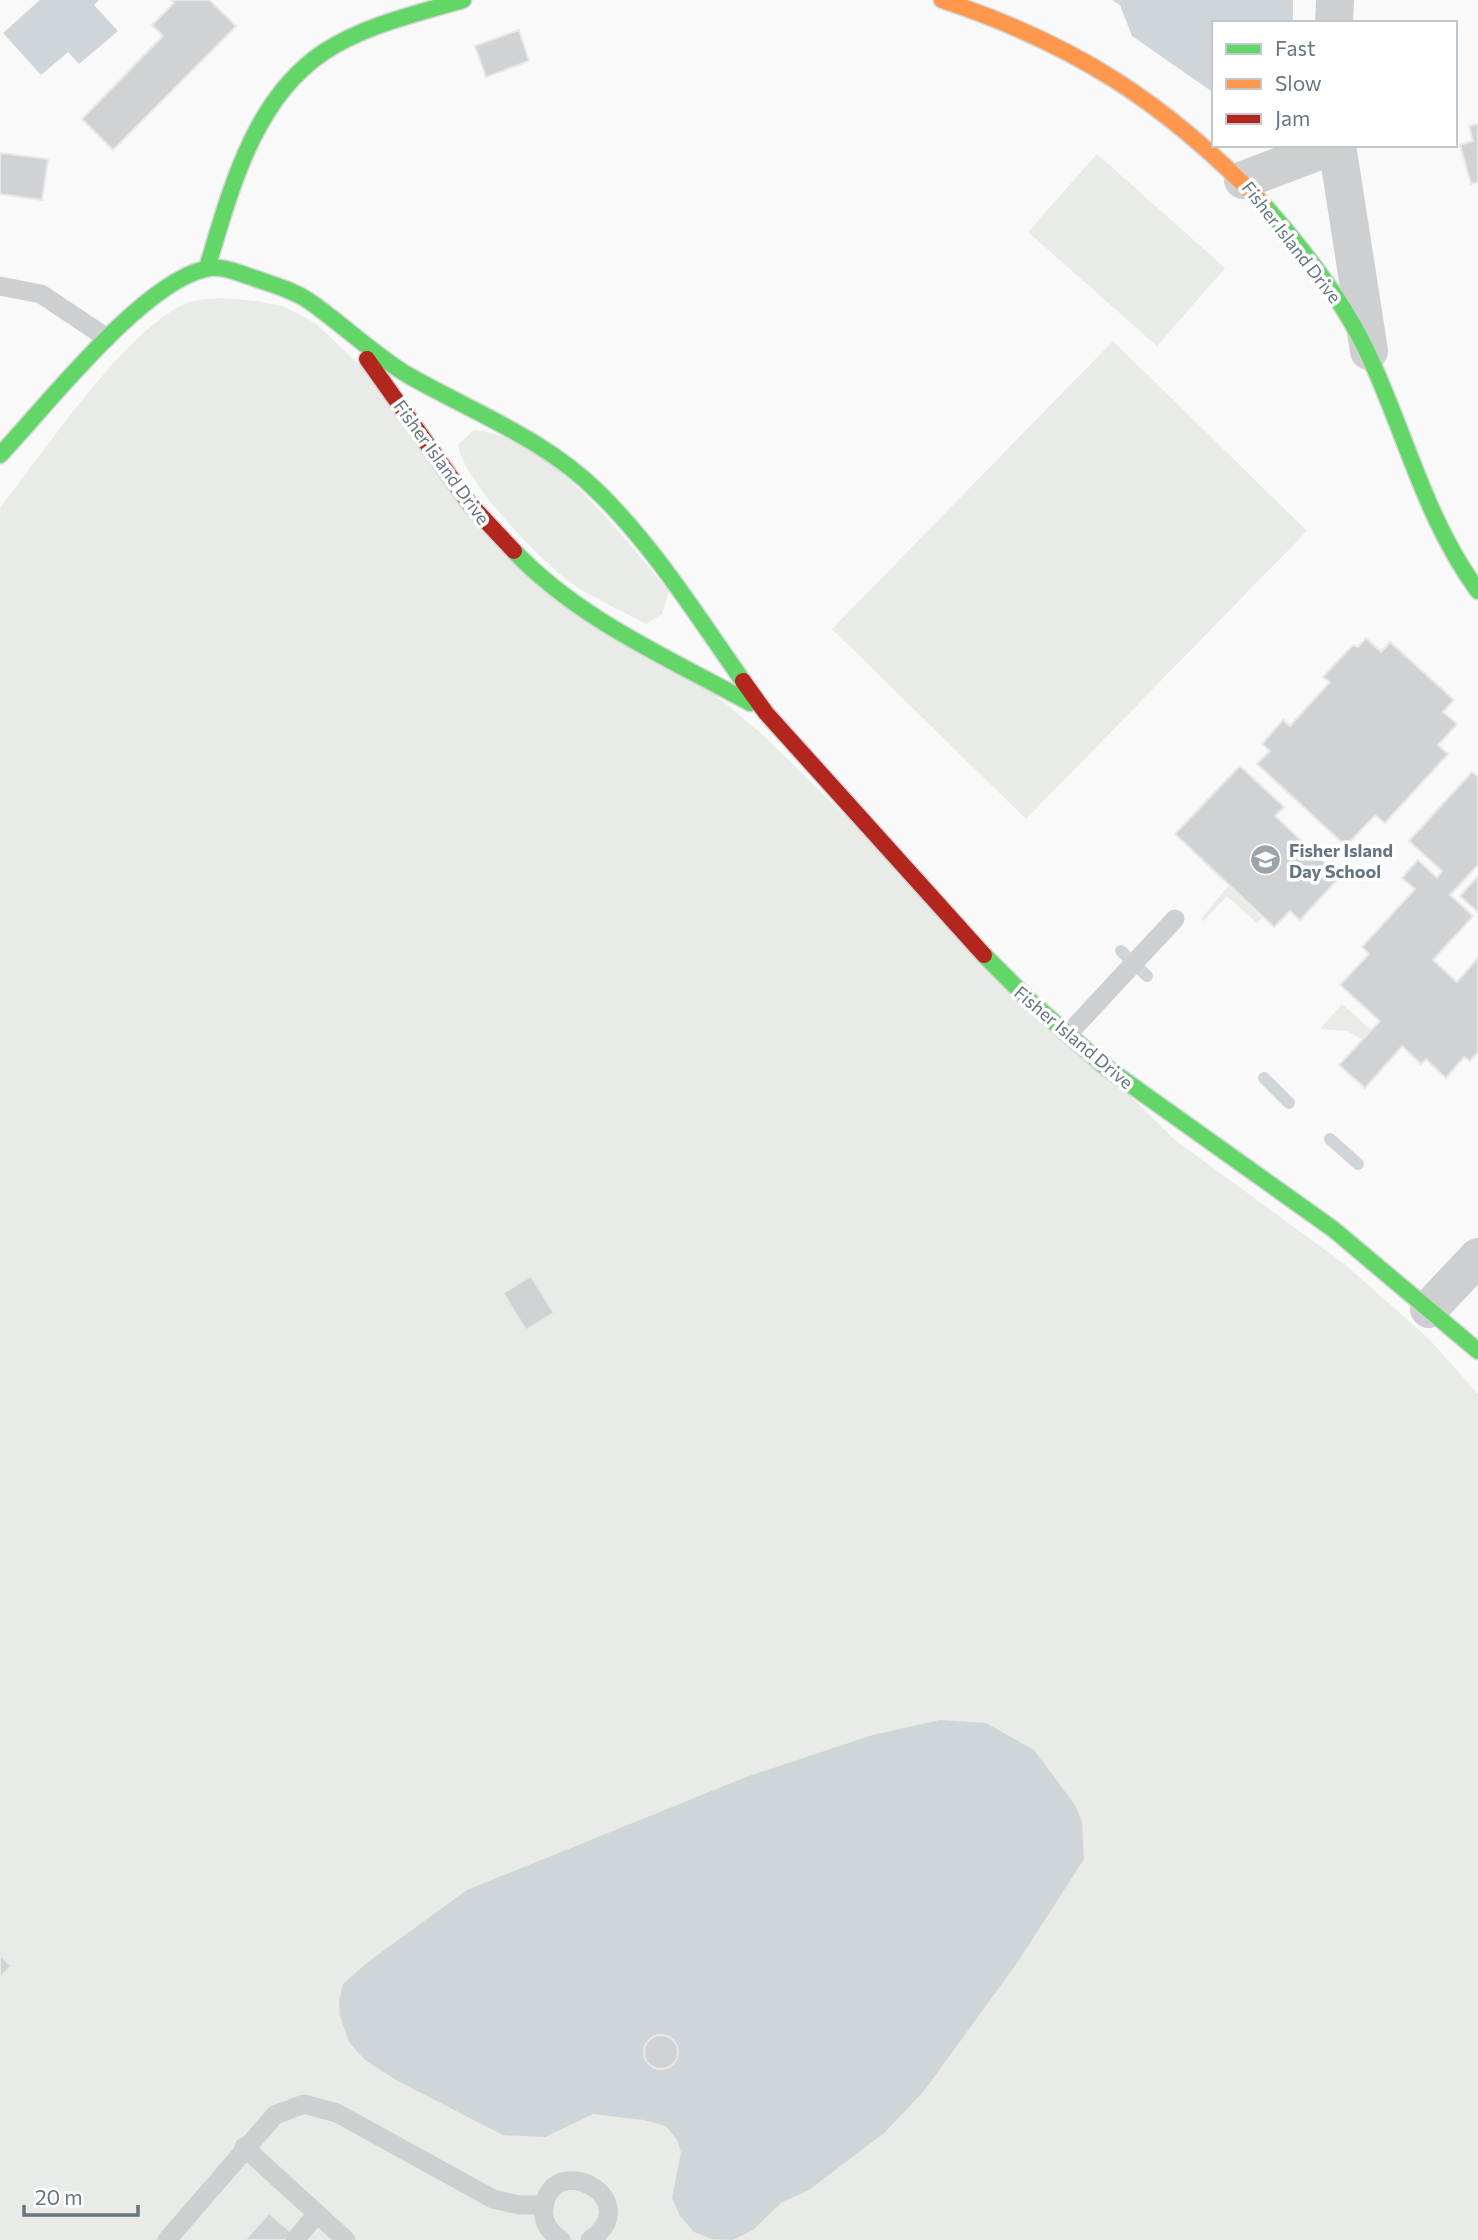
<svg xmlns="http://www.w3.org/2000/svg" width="1478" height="2240" font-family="Commissioner,sans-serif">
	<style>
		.green { fill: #e8ebe6 }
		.water { fill: #ced6d9 }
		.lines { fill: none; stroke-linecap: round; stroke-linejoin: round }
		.stream { stroke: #ced6d9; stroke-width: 12 }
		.building { fill: #d0d2d3; stroke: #e8e8e8; stroke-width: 2 }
		.fast-casing { stroke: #d5d6d7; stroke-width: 19 }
		.slow-casing { stroke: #d5d6d7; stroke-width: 19 }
		.jam-casing { stroke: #d5d6d7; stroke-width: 19 }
		.lane { stroke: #cecfd0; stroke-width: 19 }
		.street { stroke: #cecfd0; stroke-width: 38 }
		.fast { stroke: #63d668; stroke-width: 16 }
		.slow { stroke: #ff974d; stroke-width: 16 }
		.jam { stroke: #b3261e; stroke-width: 16 }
		.labels { text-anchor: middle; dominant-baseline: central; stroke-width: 7; stroke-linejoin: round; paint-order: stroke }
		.street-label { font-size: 18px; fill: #657683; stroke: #fff }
		.poi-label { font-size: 18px; font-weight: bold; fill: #657683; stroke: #fff; text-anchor: start }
	</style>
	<rect width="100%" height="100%" fill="#f9f9f9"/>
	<g class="green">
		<polygon points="1097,154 1225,268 1157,346 1028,232"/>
		<path d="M222 298 258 301 285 307 315 323 365 370 474 519 707 688 763 735 1175 1140 1347 1266 1429 1339 1478 1394V2240H0V508C44 452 123 333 184 304 195 299 210 299 222 298Z"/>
		<polygon points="1113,341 1307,531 1026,819 832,629"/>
		<path d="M474 430C550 436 622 537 669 591L662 614 646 624C623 611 597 600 574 585 542 563 464 482 458 445Z"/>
		<polygon points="1228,886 1262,918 1257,923 1227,896 1204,921 1201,919"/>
		<polygon points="1342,1004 1377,1035 1368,1042 1347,1031 1320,1029"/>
	</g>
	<g class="water">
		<polygon points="40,0 99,0 94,5 118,31 79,64 68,52 41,75 3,33"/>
		<polygon points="1112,0 1293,0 1293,23 1214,23 1214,93 1132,36 1120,5"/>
		<polygon points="940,1720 986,1723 1034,1750 1075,1805 1082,1822 1084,1859 1019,1960 924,2091 884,2133 809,2190 782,2202 753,2230 733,2240 712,2239 694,2232 680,2216 672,2198 681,2152 677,2140 666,2126 644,2120 593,2114 545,2137 503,2135 396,2080 365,2060 349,2042 340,2016 339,2001 343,1984 368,1962 467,1890 746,1777 873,1735"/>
	</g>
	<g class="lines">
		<g class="stream">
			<polyline points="1121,951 1147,976"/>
			<polyline points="1264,1078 1289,1103"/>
			<polyline points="1330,1139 1358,1164"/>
		</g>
	</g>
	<g class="building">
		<polygon points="171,0 209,0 236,26 113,150 82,119 163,36 152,25 174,3"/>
		<polygon points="519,30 529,61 486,77 475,46"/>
		<polygon points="1478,124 1478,182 1471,184 1460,145 1473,141 1469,126"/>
		<polygon points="0,153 48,159 42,200 0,194"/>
		<polygon points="1366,638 1381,652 1390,642 1454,700 1443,712 1457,724 1438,745 1448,754 1385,823 1375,815 1346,846 1257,764 1270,751 1262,744 1283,720 1290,726 1330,682 1323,677 1353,645 1358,647"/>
		<polygon points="1240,766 1284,807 1275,816 1340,877 1300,920 1290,911 1274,927 1175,834"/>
		<polygon points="1472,772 1478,777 1478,865 1450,895 1473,916 1433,960 1457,982 1478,958 1478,1052 1470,1061 1464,1057 1446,1078 1426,1059 1421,1064 1402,1046 1365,1088 1339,1065 1380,1021 1340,985 1369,954 1362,947 1415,889 1402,878 1418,860 1437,878 1442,871 1409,841"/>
		<polygon points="1478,876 1478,912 1460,896"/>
		<polygon points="531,1276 554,1313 526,1330 503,1293"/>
		<polygon points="0,1955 11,1966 0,1978"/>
		<circle cx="661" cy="2052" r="17"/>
		<polygon points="269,2213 291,2232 285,2240 245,2240"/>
	</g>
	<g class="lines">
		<defs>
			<g id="fast">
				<path d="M1263 204C1304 250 1345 302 1370 358 1407 438 1425 518 1478 591"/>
				<path d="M207 268C230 192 253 99 324 52 365 25 416 14 463 0"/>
				<path d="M0 455C47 405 141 284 205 269 220 265 236 272 251 277 270 284 291 289 309 301 342 324 372 353 406 374 472 412 544 438 599 493 655 548 697 616 743 681"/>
				<path d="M514 551C578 619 669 658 750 703"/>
				<polyline points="984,955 1030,1001 1103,1065 1333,1229 1478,1351"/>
			</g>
			<path id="slow" d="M942 0C1075 44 1166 103 1263 204"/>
			<g id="jam">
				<polyline points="367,359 469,503 514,551"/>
				<polyline points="743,681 766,713 984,955"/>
			</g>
		</defs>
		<use href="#fast" class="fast-casing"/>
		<use href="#slow" class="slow-casing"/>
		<use href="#jam" class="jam-casing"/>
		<g class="lane">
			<polyline points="0,286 41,294 107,338"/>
			<polyline points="1068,1034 1175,919"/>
			<polyline points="244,2147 346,2240"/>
			<polyline points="167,2240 275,2115 304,2104 337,2113 493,2199 519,2205 544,2205"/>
			<polyline points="295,2240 317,2214"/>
			<path d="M561 2240C550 2232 542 2223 544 2208 551 2148 648 2199 590 2240"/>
		</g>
		<g class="street">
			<polyline points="1334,23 1335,0"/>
			<polyline points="1337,145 1369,351"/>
			<polyline points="1243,180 1335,145"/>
			<polyline points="1429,1309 1478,1257"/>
		</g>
		<use href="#fast" class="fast"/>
		<use href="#slow" class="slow"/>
		<use href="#jam" class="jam"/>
	</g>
	<defs>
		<symbol id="school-disc" viewBox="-11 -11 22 22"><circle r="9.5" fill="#99a4ac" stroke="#fff"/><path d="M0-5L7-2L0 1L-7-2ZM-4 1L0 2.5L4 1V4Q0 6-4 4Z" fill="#fff"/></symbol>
	</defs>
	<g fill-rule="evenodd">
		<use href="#school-disc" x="1248" y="842" width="35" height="35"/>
	</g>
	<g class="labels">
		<g class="street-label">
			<text transform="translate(1292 242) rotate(52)">Fisher Island Drive</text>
			<text transform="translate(442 462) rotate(54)">Fisher Island Drive</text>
			<text transform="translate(1074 1037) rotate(40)">Fisher Island Drive</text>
		</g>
		<g class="poi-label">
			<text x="1289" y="850">Fisher Island<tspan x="1289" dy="21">Day School</tspan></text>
		</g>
	</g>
	<rect x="1212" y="21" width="245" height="126" fill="#ffffff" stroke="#c1c8cd" stroke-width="2"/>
	<rect x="1226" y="44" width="35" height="10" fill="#63d668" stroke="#c1c8cd" stroke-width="2"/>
	<text x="1275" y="56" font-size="21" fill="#657683">Fast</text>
	<rect x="1226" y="79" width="35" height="10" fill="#ff974d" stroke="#c1c8cd" stroke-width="2"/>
	<text x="1275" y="91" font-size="21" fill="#657683">Slow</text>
	<rect x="1226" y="114" width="35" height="10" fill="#b3261e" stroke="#c1c8cd" stroke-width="2"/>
	<text x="1275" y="126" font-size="21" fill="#657683">Jam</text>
	<path d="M24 2205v10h114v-10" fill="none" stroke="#657683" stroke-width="3.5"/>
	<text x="35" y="2205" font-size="21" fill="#657683" stroke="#ffffff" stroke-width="5" paint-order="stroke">20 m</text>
</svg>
